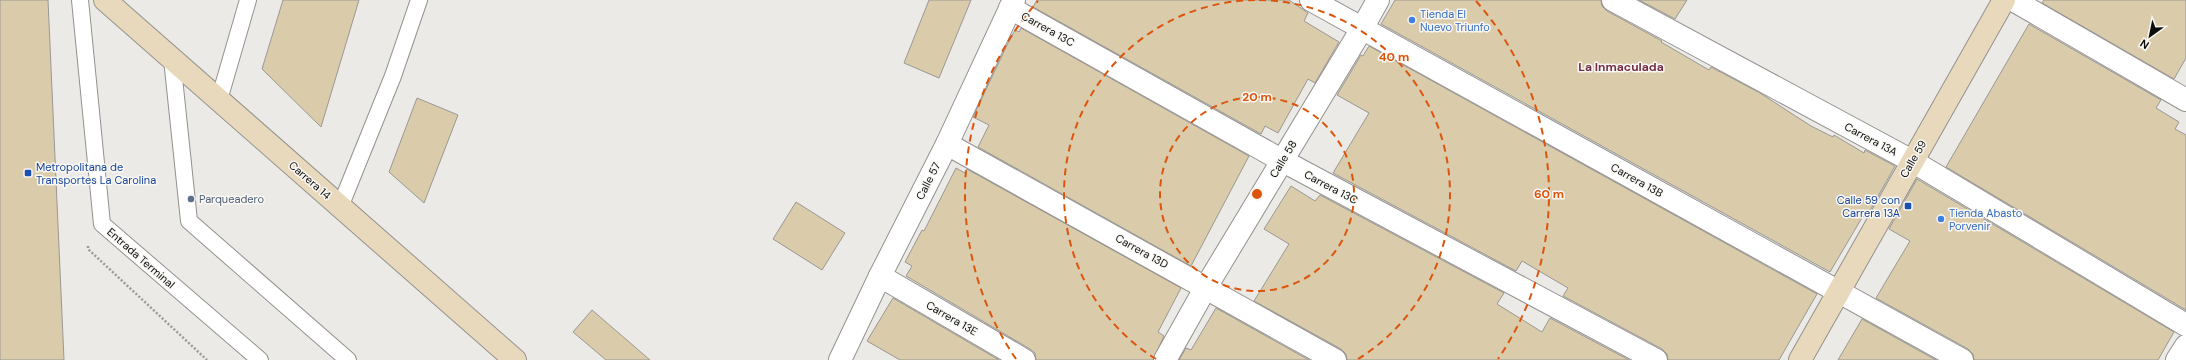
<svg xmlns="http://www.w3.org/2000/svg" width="2186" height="360" font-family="'DM Sans',sans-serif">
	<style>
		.building { fill: #dacbab; stroke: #999894 }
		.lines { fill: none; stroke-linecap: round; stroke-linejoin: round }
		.lane-casing { stroke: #94928f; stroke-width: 18 }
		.street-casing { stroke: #94928f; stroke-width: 24 }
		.secondary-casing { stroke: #94928f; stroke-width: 24 }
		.path { stroke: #9a9996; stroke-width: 2.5; stroke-dasharray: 2 2; stroke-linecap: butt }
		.lane { stroke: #fff; stroke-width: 16 }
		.street { stroke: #fff; stroke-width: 22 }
		.secondary { stroke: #e8d9bc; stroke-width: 22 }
		.ring { fill: none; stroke: #dd550c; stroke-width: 2; stroke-dasharray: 7 5 }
		.shop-dot { fill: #3f7fe0; stroke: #f9f8f4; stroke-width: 1.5 }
		.transit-dot { fill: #1a4fb4; stroke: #f9f8f4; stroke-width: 1.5 }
		.service-dot { fill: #5c6f8a; stroke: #f9f8f4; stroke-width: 1.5 }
		.labels { text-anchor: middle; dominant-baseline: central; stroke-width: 3; stroke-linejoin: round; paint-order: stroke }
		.shop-label { font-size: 11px; fill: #366cbe; stroke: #f9f8f4; text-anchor: start }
		.street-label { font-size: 11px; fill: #0c0c0b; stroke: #f9f8f4 }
		.transit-label { font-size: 11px; fill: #164399; stroke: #f9f8f4; text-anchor: start }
		.service-label { font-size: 11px; fill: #4e5e75; stroke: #f9f8f4; text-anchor: start }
		.neighbourhood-label { font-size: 12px; font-weight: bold; fill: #732f48; stroke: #f9f8f4 }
		.centre { fill: #dd550c; stroke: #f9f8f4; stroke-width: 2 }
		.ring-label { font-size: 12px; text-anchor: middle; font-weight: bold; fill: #dd550c; stroke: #f9f8f4; stroke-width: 3; stroke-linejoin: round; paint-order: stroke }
	</style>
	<rect width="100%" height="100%" fill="#eceae7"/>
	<g class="building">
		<polygon points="0,0 48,0 64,360 0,360"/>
		<polygon points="283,0 359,0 321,127 262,69"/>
		<polygon points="929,0 971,0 939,78 904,63"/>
		<polygon points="1037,0 1289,0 1308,13 1304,21 1339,42 1315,83 1308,79 1278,133 1265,126 1261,134 1033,7"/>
		<polygon points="1395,0 1601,0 1602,6 1607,11 1662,41 1661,42 1709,70 1711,67 1760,93 1811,126 1833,137 1834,135 1864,153 1865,150 1895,166 1867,216 1866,218 1863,216 1830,272 1381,24"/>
		<polygon points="1639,0 1687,0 1675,19"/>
		<polygon points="2044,0 2186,0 2186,58 2174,79 2042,3"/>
		<polygon points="2029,24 2161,100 2156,108 2179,122 2175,129 2186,135 2186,310 1946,167"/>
		<polygon points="1021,28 1249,156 1191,266 978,147 989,125 973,117 1008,43 1015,30 1019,32"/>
		<polygon points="1369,46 1817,294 1779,360 1668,360 1667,354 1662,349 1563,296 1568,288 1522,261 1516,271 1333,173 1369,113 1337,95 1361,55 1363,56"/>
		<polygon points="417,98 458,115 424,203 389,172"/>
		<polygon points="956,168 965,173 967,169 1181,288 1158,332 1164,336 1153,360 1036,360 1035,353 1030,349 906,276 912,266 905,262 922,230 924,231"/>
		<polygon points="1917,179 2174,332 2158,360 1974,360 1973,354 1968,349 1876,298 1910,241 1889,229"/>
		<polygon points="1291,186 1315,201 1320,195 1504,293 1497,304 1542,332 1550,318 1629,360 1347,360 1346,354 1341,349 1254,301 1289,244 1264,229"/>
		<polygon points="796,202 845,233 822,270 773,239"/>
		<polygon points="893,298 999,360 900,360 867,341"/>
		<polygon points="1216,308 1241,322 1309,360 1179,360 1186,348 1191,350"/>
		<polygon points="592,310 650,360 606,360 573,332"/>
		<polygon points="1862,319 1936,360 1838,360"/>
	</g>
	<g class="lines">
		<defs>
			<g id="lane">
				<polyline points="80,0 102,224 260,360"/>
				<polyline points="172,59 189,221 348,360"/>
				<polyline points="219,100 248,0"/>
				<polyline points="340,207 393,76 419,0"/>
			</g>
			<g id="street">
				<polyline points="1311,0 1962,360"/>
				<polyline points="1613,0 1912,161 2186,325"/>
				<polyline points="2013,0 2186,100"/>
				<polyline points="1010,8 1283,161 1656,360"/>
				<polyline points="947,144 1335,360"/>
				<polyline points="880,276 1024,360"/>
				<polyline points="840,360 880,276 947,144 1014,0"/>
				<polyline points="1165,360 1206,287 1363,27 1378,0"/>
				<polyline points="2177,360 2186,346"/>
			</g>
			<g id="secondary">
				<polyline points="105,0 515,360"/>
				<polyline points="1800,360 2004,0"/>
			</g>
		</defs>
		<use href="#lane" class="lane-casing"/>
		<use href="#street" class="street-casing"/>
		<use href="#secondary" class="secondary-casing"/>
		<polyline class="path" points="88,246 88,249 207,360"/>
		<use href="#lane" class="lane"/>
		<use href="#street" class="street"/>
		<use href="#secondary" class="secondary"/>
	</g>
	<g class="ring">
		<circle cx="1257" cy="194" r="97"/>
		<path d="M1156 359A194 194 0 0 1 1255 0M1259 0A194 194 0 0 1 1358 359"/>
		<path d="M1016 359A292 292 0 0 1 1038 1M1476 1A292 292 0 0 1 1498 359"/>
	</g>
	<g class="shop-dot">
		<circle cx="1412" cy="20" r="4"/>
		<circle cx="1941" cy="219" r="4"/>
	</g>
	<g class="transit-dot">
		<rect x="24" y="169" width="8" height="8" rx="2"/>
		<rect x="1904" y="202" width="8" height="8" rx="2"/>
	</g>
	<circle class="service-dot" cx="191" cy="199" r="4"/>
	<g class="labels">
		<g class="shop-label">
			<text x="1420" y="14">Tienda El<tspan x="1420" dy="13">Nuevo Triunfo</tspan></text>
			<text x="1949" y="213">Tienda Abasto<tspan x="1949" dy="13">Porvenir</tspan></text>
		</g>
		<g class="street-label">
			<text transform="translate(1048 29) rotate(29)">Carrera 13C</text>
			<text transform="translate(1871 139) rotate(28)">Carrera 13A</text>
			<text transform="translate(1283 159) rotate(-59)">Calle 58</text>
			<text transform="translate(1913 159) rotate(-60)">Calle 59</text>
			<text transform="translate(310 180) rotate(41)">Carrera 14</text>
			<text transform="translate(1637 180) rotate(29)">Carrera 13B</text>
			<text transform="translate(928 181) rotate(-63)">Calle 57</text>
			<text transform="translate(1331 187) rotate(28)">Carrera 13C</text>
			<text transform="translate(1142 251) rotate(29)">Carrera 13D</text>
			<text transform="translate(141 258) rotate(41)">Entrada Terminal</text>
			<text transform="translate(952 318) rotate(30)">Carrera 13E</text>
		</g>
		<g class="transit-label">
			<text x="36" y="167">Metropolitana de<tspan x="36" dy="13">Transportes La Carolina</tspan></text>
			<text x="1900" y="200" text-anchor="end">Calle 59 con<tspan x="1900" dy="13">Carrera 13A</tspan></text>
		</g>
		<g class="service-label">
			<text x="199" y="199">Parqueadero</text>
		</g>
		<g class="neighbourhood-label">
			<text x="1621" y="67">La Inmaculada</text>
		</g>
	</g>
	<circle cx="1257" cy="194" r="6" class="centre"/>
	<g class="ring-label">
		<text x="1394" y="61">40 m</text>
		<text x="1257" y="101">20 m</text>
		<text x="1549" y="198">60 m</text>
	</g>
	<g transform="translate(2150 36) rotate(213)" stroke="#f9f8f4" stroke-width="3" paint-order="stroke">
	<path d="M0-3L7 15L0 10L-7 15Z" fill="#0c0c0b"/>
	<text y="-6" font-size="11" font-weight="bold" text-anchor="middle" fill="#0c0c0b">N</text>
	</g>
</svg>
